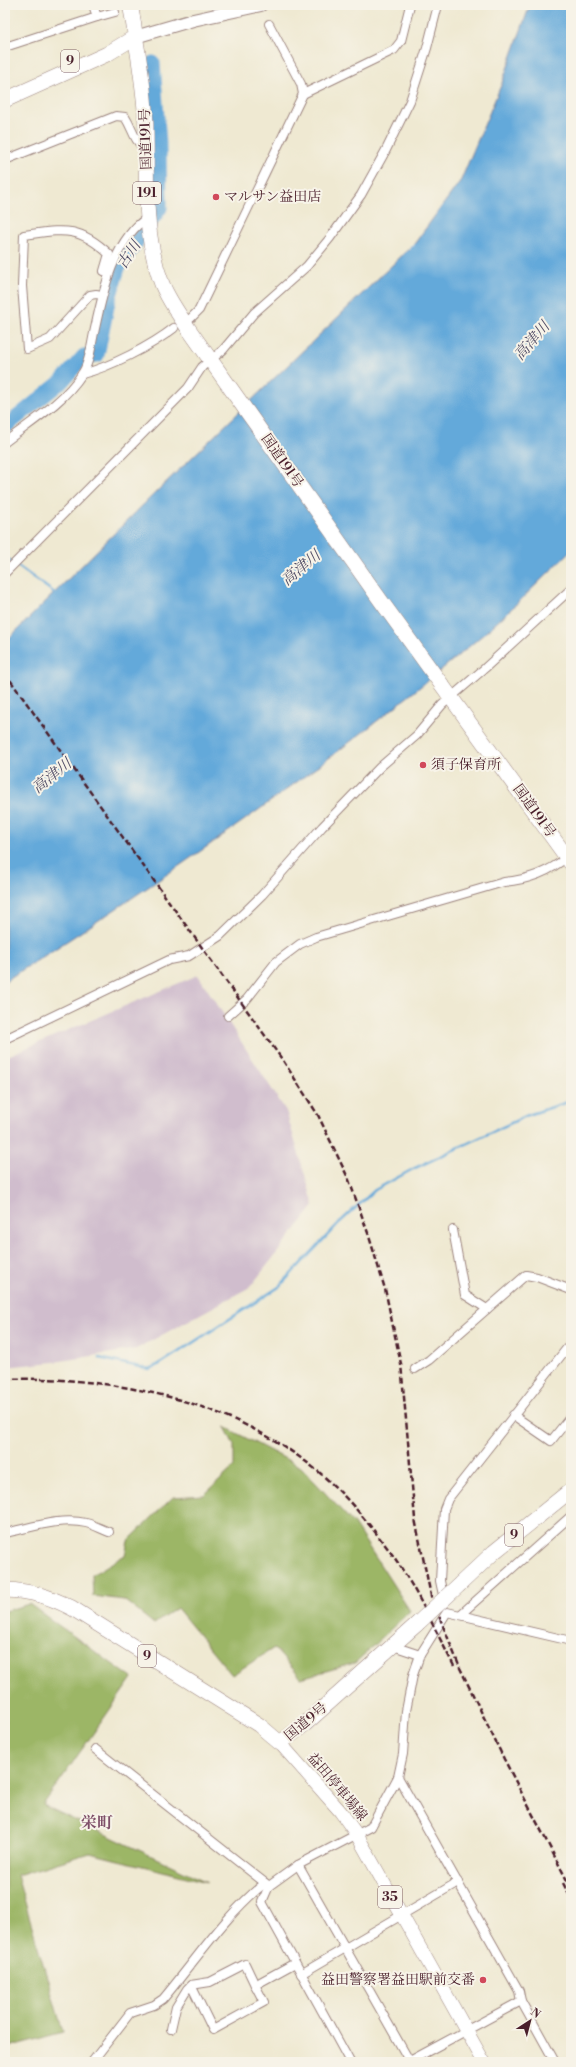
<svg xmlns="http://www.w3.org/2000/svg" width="576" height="2067" font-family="'Libre Bodoni','Noto Serif JP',serif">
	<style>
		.industrial { fill: #d0bdcd }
		.forest { fill: #9cb666; stroke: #736a48 }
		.water { fill: #64a9da; stroke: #576482 }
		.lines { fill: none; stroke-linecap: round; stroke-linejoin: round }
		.stream { stroke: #64a9da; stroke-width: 2.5 }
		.river { stroke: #64a9da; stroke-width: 15 }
		.street-casing { stroke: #9c847e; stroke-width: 10 }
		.secondary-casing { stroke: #9c847e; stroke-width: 14 }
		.primary-casing { stroke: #9c847e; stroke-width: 14 }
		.highway-casing { stroke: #9c847e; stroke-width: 16 }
		.street { stroke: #fff; stroke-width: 8 }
		.secondary { stroke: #fff; stroke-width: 12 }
		.primary { stroke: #fff; stroke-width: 13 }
		.highway { stroke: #fff; stroke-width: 15 }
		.rail { stroke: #4a1f2b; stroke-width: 2.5; stroke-dasharray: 6 3; stroke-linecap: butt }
		.highway-bridge-casing { stroke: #9c847e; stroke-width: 16; stroke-linecap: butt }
		.highway-bridge { stroke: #fff; stroke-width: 15 }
		.poi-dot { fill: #d1495b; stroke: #f7f3e8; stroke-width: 1.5 }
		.labels { text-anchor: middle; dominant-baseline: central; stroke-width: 4; stroke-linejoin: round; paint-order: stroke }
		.shield { fill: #f7f3e8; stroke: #7e5f64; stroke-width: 1 }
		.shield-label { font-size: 13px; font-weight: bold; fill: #4a1f2b }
		.street-label { font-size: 14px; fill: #4a1f2b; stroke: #f7f3e8 }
		.poi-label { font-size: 14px; fill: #4a1f2b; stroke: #f7f3e8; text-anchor: start }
		.water-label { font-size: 15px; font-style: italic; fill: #534f68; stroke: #f7f3e8 }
		.quarter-label { font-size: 16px; font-weight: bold; fill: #7f4f69; stroke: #f7f3e8 }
	</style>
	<rect width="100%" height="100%" fill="#f7f3e8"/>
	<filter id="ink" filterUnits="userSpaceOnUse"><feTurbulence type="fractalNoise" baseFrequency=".025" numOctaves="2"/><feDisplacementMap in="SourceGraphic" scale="8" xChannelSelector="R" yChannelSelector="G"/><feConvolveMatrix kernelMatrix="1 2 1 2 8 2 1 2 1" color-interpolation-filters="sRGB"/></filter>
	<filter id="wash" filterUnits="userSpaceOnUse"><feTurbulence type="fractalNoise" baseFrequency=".012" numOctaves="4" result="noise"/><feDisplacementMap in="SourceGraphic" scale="16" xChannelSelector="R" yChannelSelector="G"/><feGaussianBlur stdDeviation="0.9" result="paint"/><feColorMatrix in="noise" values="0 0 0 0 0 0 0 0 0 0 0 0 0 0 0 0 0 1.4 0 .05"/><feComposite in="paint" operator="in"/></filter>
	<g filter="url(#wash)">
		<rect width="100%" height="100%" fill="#efe9d2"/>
		<polygon class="industrial" points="198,975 286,1111 314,1206 250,1287 136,1349 54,1362 5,1367 5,1057"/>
		<g class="forest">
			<polygon points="225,1427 301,1467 354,1524 410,1611 355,1663 301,1678 274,1648 232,1675 177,1608 154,1624 124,1600 93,1596 92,1575 125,1555 128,1541 173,1497 204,1495 234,1467 234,1445"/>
			<polygon points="29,1604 132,1678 43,1805 207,1882 90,1853 17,1875 63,2032 5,2048 5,1611"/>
		</g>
		<path class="water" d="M530 5H571V551C538 582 507 615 472 644 325 768 167 878 5 981V642L157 491 415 243 461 180 502 83Z"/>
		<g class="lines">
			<g class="stream">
				<polyline points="5,557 56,594"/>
				<polyline points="99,1358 149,1369 160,1364 279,1287 339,1223 375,1190 413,1169 528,1115 571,1101"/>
			</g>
			<polyline class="river" points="5,427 62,381 84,356 97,355 108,302 118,268 160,208 159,144 153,63"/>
		</g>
	</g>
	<g filter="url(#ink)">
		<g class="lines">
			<defs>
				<g id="street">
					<polyline points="93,5 97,17 115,12"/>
					<polyline points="5,47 97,17"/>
					<polyline points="303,94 394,50 401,41 410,5"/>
					<path d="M5 160 116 116 125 117C134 131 132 138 146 150"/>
					<path d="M102 295 96 294 90 295 50 339 27 349 22 286 24 235C63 230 78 225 109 254L104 271 109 273"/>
					<polyline points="191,318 199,310 303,94 301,84 269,24"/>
					<path d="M82 374C110 367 151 346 174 328"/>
					<path d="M5 442C31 422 64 402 82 374 90 362 91 346 94 333 102 296 113 240 147 218"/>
					<polyline points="5,573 188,388 202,367 223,350 254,313 307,266 330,238 361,195 386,150 410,101 427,48 438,5"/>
					<path d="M228 1016 247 999 276 962 300 944 316 937 504 882C528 880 548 873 567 857"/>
					<polyline points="5,1039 169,960 189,956 220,936 262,895 322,827 380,767 417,735 442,705 485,668 571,589"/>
					<polyline points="453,1230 465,1295 487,1309"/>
					<polyline points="415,1369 429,1360 526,1275 537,1277 571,1290"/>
					<polyline points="513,1415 551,1441 571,1416"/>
					<path d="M5 1533C30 1528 60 1517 86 1523 94 1525 101 1529 109 1532"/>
					<polyline points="444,1600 440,1581 444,1509 448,1499 571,1343"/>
					<polyline points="460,1615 571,1516"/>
					<polyline points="393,1646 420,1655"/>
					<polyline points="95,1749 269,1886"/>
					<polyline points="398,1777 519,1991 521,2001 555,2062"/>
					<polyline points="298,1865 410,2062"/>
					<polyline points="301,1974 458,1882"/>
					<polyline points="191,1985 213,2030 264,2002 255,1985 295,1963"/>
					<polyline points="171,2029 176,2007 187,1989 191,1985 210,1982 245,1964 255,1985"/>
					<path d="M92 2062 130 2013 154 2005 163 1999C196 1960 225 1915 265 1883"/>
					<polyline points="350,2062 262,1902 269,1886 298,1865 371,1827 398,1777 403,1754 406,1711 413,1675 420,1655 447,1612 571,1641"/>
					<polyline points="408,2062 521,2001"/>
				</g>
				<polyline id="secondary" points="135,37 193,20 261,5"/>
				<polyline id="primary" points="280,1743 340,1811 357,1835 484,2062"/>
				<g id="highway">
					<path d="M130 5C134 21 135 37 138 53 142 79 146 105 146 131 147 183 143 235 162 284 169 301 180 316 190 331L381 601 571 863"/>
					<polyline points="5,100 107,54 135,37"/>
					<polyline points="460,1584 494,1552 571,1490"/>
					<path d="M5 1590C32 1591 48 1596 72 1608L259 1725 280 1743 305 1724 417 1624"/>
				</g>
			</defs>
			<use href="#street" class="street-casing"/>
			<use href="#secondary" class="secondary-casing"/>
			<use href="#primary" class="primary-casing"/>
			<use href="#highway" class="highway-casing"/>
			<use href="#street" class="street"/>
			<use href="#secondary" class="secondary"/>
			<use href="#primary" class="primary"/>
			<use href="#highway" class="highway"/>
			<g class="rail">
				<polyline points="5,673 284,1062 318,1115 349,1180 368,1233 385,1289 401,1364 415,1519 431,1596 460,1668 504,1759 571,1888"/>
				<path d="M5 1379C114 1376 234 1400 320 1473 348 1497 372 1527 394 1557 417 1590 435 1630 454 1666"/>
				<polyline points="563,1883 571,1898"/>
			</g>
			<defs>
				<polyline id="highway-bridge" points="417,1624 460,1584"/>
			</defs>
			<use href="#highway-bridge" class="highway-bridge-casing"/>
			<use href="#highway-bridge" class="highway-bridge"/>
		</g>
	</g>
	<g class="poi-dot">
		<circle cx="216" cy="197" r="4"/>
		<circle cx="423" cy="765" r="4"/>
		<circle cx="483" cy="1980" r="4"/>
	</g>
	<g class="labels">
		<g class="shield">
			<rect x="61" y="50" width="18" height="22" rx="3"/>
			<rect x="133" y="182" width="28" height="22" rx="3"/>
			<rect x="505" y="1524" width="18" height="22" rx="3"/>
			<rect x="138" y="1645" width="18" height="22" rx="3"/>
			<rect x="378" y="1886" width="24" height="22" rx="3"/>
		</g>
		<g class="shield-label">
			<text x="70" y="61">9</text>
			<text x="147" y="193">191</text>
			<text x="514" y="1535">9</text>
			<text x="147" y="1656">9</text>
			<text x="390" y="1897">35</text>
		</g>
		<g class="street-label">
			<text transform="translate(146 139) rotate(-92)">国道191号</text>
			<text transform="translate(282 461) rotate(55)">国道191号</text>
			<text transform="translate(534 811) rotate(54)">国道191号</text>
			<text transform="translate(306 1722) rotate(-40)">国道9号</text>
			<text transform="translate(337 1787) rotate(50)">益田停車場線</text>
		</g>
		<g class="poi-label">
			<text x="224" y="197">マルサン益田店</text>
			<text x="431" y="765">須子保育所</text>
			<text x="475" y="1980" text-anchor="end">益田警察署益田駅前交番</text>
		</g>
		<g class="water-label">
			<text transform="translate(129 255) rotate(-57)">古川</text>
			<text transform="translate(532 341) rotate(-49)">高津川</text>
			<text transform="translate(301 568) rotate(-40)">高津川</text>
			<text transform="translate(52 776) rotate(-39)">高津川</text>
		</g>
		<g class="quarter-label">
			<text x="97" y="1823">栄町</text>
		</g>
	</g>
	<rect width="576" height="2067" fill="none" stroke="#f7f3e8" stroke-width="20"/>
	<g transform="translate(530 2021) rotate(36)" stroke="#f7f3e8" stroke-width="3" paint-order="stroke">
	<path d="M0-3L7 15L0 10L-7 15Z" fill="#4a1f2b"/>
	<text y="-6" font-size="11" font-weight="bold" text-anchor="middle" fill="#4a1f2b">N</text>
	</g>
</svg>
